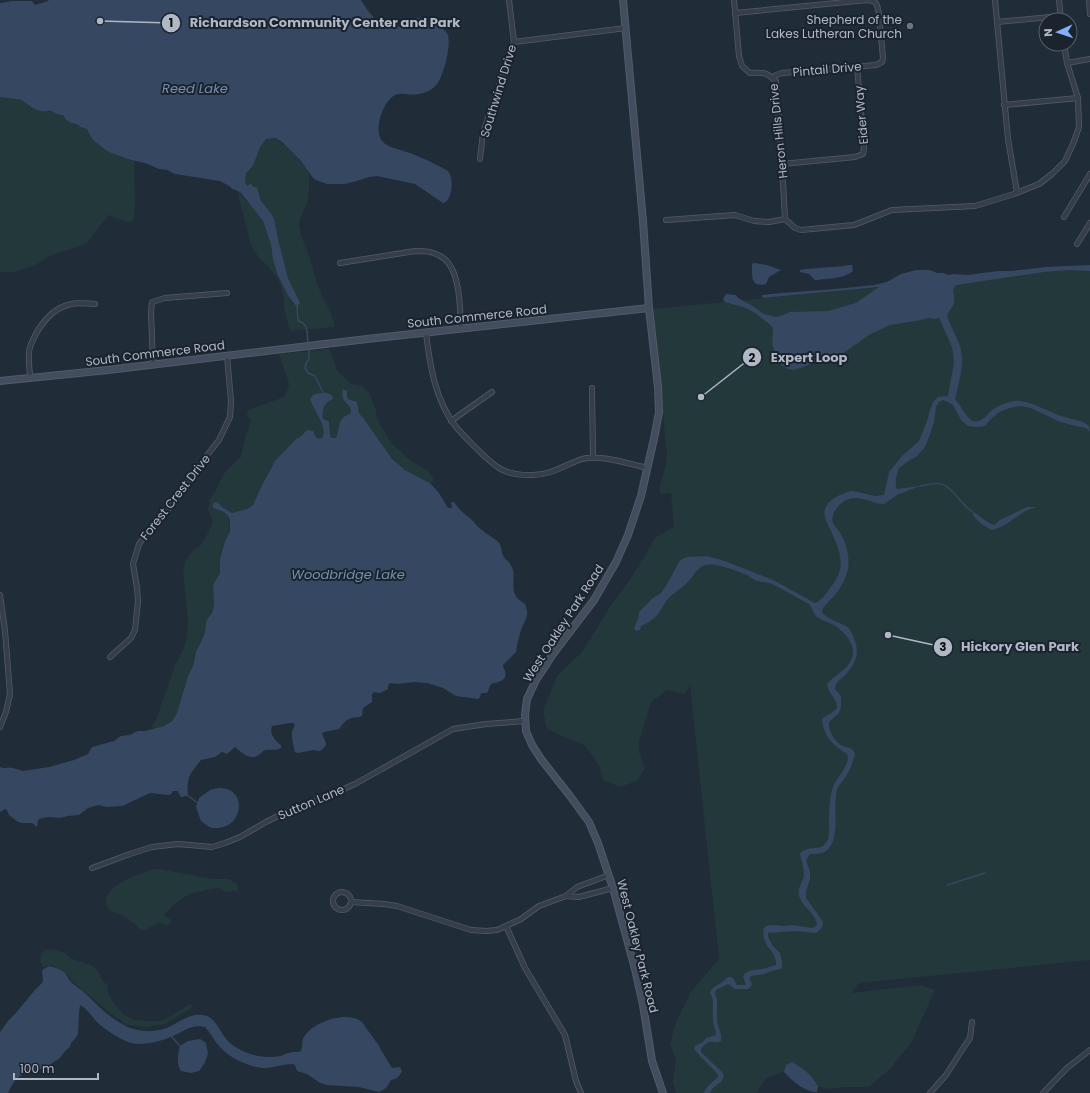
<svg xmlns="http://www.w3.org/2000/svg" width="1090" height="1093" font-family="Poppins,sans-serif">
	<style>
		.green { fill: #23383a }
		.water { fill: #354761 }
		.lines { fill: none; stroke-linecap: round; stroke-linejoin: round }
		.stream { stroke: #354761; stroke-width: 1.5 }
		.street-casing { stroke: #535b67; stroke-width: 6 }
		.secondary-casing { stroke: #535b67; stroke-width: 8 }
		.street { stroke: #353e4a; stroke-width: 4.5 }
		.secondary { stroke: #434d5d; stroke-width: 6 }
		.worship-dot { fill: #6b7280; stroke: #1a232e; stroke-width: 1.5 }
		.labels { text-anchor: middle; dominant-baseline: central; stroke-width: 4; stroke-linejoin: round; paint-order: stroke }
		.poi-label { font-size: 12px; fill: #b0b8c6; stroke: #1a232e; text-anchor: end }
		.street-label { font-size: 12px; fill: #b0b8c6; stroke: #1a232e }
		.water-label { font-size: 13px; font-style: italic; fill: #788eae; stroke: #1a232e }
		.leader { fill: none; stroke: #b0b8c6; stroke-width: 1.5 }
		.callout-dot { fill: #b0b8c6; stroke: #1a232e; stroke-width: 1.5 }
		.mark-label { font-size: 12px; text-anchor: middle; font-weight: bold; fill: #111 }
		.callout-label { font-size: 13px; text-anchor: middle; font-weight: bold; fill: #b0b8c6; stroke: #1a232e; stroke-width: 4; stroke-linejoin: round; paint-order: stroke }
	</style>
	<rect width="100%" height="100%" fill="#212c39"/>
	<g class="green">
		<path d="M0 97 22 100 29 106 38 110 41 111 45 110 52 112 63 115C67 122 71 121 78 124 81 126 83 128 87 129L92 139 107 151 134 161 135 204 134 219 130 223 109 215 97 229 86 244 49 256 36 265 14 272H0Z"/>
		<path d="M272 138C281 139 306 164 309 173 310 179 309 197 307 203 305 210 298 219 299 226 300 234 305 245 308 253 313 266 315 280 321 293 326 304 333 315 335 327L290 331 284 308V297L282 289 278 279 265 263 259 258 254 251 249 239 246 225 239 199V192L245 200 251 205 263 221 271 245 273 260 278 276 289 297 293 304 296 305 299 304 288 278 279 243 277 234 270 212 261 201 257 187 248 186 245 183 246 173 253 166 260 147 266 139Z"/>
		<polygon points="1090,267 1090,960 859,983 852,993 920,985 935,990 911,1043 890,1069 869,1087 843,1087 829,1089 818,1086 814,1079 786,1065 784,1072 766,1078 756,1093 676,1093 673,1082 676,1060 670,1044 675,1025 690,993 719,959 690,685 685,694 667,690 651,702 639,741 639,752 645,768 637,781 620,787 603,780 600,767 593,756 584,745 562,736 547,729 543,711 557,676 583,651 609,608 631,578 656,537 674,527 671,493 661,494 659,490 665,468 667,455 652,309"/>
		<path d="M329 349 338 371 351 384 362 386 369 393 376 410 377 419 392 444 411 461 428 471 434 480 431 484C421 476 409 473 399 466 384 455 374 434 364 419L359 413 357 402 348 399 347 392 345 402 351 408V413C340 418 339 426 337 437L335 438H331C329 432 331 426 329 420L323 419C322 409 323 404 333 399H310L311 402C315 412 328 428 322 438L319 439 316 438 315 434 307 430C302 436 297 438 293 443 288 448 284 452 279 457 270 467 260 488 255 502 251 508 241 513 233 513 227 512 219 506 213 504V508L224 512 228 516 230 526 229 532 225 541 220 559V573L216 579 213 587 214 604 212 613 208 618 206 622 205 632 194 655 193 666 188 676 177 713C171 724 165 726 153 729L152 725 156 720 175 666 184 648 187 636 188 621 183 572 185 562 191 552 201 545 208 533 213 521 208 510 210 499 215 492 223 475 234 463 241 457 246 434 251 421 247 415 248 410C251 408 253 408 257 407 266 403 276 400 285 397L289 384 279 354Z"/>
		<path d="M153 869H159L213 879H228L237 884 238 890 234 891 225 892 219 888 212 889 189 894 174 904 164 915 171 920V923L166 925 160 922 145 930 139 929C134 922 127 918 119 914 116 913 112 912 110 910 108 909 107 904 106 902 105 885 140 874 153 869Z"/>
		<path d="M51 949 65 953 70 958 93 966 98 971 103 982 107 984C108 986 107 989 108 991 109 997 120 1012 126 1016 133 1021 155 1023 163 1020 171 1017 183 1008 190 1004L194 1006 165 1024 146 1027 127 1025 110 1013 72 981 66 973 58 968 52 965 46 966 44 968 40 961 41 956 44 950Z"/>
	</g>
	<g class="water">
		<path d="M49 0H361C368 12 382 31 397 27 404 25 410 20 417 18 425 17 445 27 448 35 451 47 444 74 437 84 432 90 426 93 419 94 411 96 402 92 395 95 382 102 372 133 384 143 388 147 404 151 410 153 423 158 436 164 448 171 454 178 453 200 443 203L415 184 377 176 369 177 357 181 345 184H327L316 180 313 178 301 161 282 142 275 138 266 139 260 147 253 166 246 173 245 183 248 186 250 183 254 187H257L261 201 270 212 274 219 279 243 288 278 300 303 298 305H295L289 297 278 276 273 260 271 245 263 221 241 193 236 190 232 189 231 187 220 181 175 174 167 170 159 169 145 163 131 160 111 153 107 151 92 139 87 129 80 127 79 125C72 123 66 122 63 115 58 115 55 113 51 111 47 110 45 112 41 111 36 111 25 103 22 100L0 97V3L12 1H32L35 5 48 1Z"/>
		<path d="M754 263 767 265 781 270 769 277 766 284C750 288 752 276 752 264Z"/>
		<path d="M849 265H852L853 271C844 279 830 278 818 280H815L809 274 800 272V270C816 267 833 268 849 265Z"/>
		<path d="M1090 265V271L1068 270 1044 272 956 285 953 290C956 305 954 303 947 315 950 325 955 334 959 343 966 360 959 382 955 399 961 406 965 415 972 421 986 423 986 412 997 407 1002 404 1014 400 1020 401 1035 403 1047 411 1061 416 1070 419 1082 420 1089 426L1090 432 1086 428 1075 426 1058 421 1031 408 1021 406 1013 407 1001 411 992 418 985 426 979 427 968 426 961 420 953 405 948 402 943 400 939 402 936 407 934 422 930 434 925 447 916 457 910 460 899 468C897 475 894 481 897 489L920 486 897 495 884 504C874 504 864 497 854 498 843 498 829 513 833 523 834 526 837 528 839 531 846 542 850 555 848 569 846 578 841 588 834 596 830 601 823 605 822 612 827 619 838 622 846 626 850 628 853 634 854 639 860 651 856 663 847 673 842 679 839 679 835 686V689L841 696V707L839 713 829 722C828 731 834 740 841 745 847 748 853 747 855 754 853 761 851 768 847 775 844 780 839 784 837 790 832 808 843 845 822 853 818 854 813 854 810 854L806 860 810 872V879L806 892V898L822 920 823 924 821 929 816 933 797 931 768 933V937L773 946 780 953 782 962V968L780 969 772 971 764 974 751 976 749 979 751 982 752 985 748 989H735L728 984 716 990 715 993 717 1000V1021L721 1035V1041L719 1042C708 1043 710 1039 701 1049V1052L722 1072 724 1076 722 1081 713 1088 710 1093H703L708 1086 718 1077V1074L700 1056 694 1049 695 1046 703 1042 706 1038 716 1035C716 1030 713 1025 713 1019 712 1011 715 1000 710 993 712 986 717 986 722 982 724 981 725 979 727 978 730 976 730 977 733 978L737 985H746L743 976C748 969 755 970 762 969 767 968 772 966 776 965 777 954 768 950 765 941 763 937 763 932 764 928L768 925H773L783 926 792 925 813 928 817 925C816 913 803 908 799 896 797 888 803 882 804 875 804 867 801 860 800 853 801 853 804 850 805 850 813 846 822 851 827 841 830 836 829 829 829 823 829 812 829 801 832 790 834 779 852 765 847 754 834 746 823 736 822 719 827 715 833 713 837 708 837 697 828 695 827 684 835 674 851 669 853 654 854 642 843 631 834 625 829 622 822 621 817 617 812 613 813 606 807 603 795 597 782 588 769 583 765 582 761 582 757 581 754 580 750 577 747 575 736 571 717 562 706 565 697 567 693 577 687 583 681 589 673 593 668 599 663 604 660 614 654 618 650 622 645 624 641 626L640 630 637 631 634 629C636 621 639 620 639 612L653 598 660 594 666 586 679 562 682 559 688 557 707 556 725 561 775 581 815 603C822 600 826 594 830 588 847 568 841 553 831 531 829 527 826 522 825 517 821 502 840 493 853 491L875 496 884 495 889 472 903 455 919 441 927 421 930 410 933 402 938 397 948 396 954 362 953 354 952 347 939 318 935 319 928 318 916 321 890 325 869 335 845 352 837 356 818 361 801 368 793 370 786 368 780 364 777 359 772 343 773 330V328L768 323 755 313 746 308 725 302 723 300 724 297 726 294 736 295 738 298 751 305 764 314 776 317 783 315 790 312 828 311 856 303 879 287 763 298 762 297V295L781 293 835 289 874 285 887 282 901 274 916 270H930L937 273H943L948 275 953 274 967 275 998 271H1012L1046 267Z"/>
		<path d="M342 390H345L347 391V396L348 399 357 402 359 413 364 419 392 459 405 470 430 483 439 493 448 508H452L451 502H454C459 510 466 515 473 521 476 524 478 528 482 530 486 534 496 539 499 543 502 547 501 553 504 557 505 560 509 561 510 564 520 577 504 593 525 604 530 616 525 620 521 630 519 637 517 644 516 652L503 665C503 667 504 669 505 671 508 681 498 682 491 684L487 693H481L480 697 478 699 456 696 443 688 427 683 414 682 398 684 390 683 388 686V689L380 693 374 692 372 694V702L363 708 362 716C358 718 356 717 352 718 346 719 343 724 339 729L324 732 322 733C323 738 326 740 326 745L322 750 319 751 313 750 298 753 295 752C294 749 291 735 292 732 293 728 295 728 294 723H290L272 726C269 733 275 741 281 745V748C276 751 271 749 265 750 262 751 260 755 257 756 249 760 241 752 235 747L227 754 222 752 215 757 201 760C191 773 186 776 188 795L182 797 180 796 178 791H173L171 794 168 795 150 793 122 806 107 807 99 805 88 808 79 815 68 816 60 818 50 817 42 818 39 819 38 821 37 827 32 823H22L18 822 9 815 7 810 5 809 0 812V767C6 769 8 767 13 768 17 769 19 770 23 771L49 767 74 760 88 754 92 747 114 741 121 736 130 735 138 731H145L164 726 172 721 177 713 188 676 193 666 196 651 200 644 205 632 206 622 208 618 212 613 214 604 213 587 214 583 220 573V559L225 541 230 531V521L228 516 224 512 213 508V503L217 502 222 507 232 513 247 509 253 505 262 485 275 461 296 439 300 437 307 430 313 431C316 436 315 440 322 438 328 428 315 412 311 402L310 399 313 395C319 393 326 392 332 395L333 399C323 404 322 409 323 419L329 421 330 434 331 438H336C340 428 337 418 350 414 353 406 347 406 344 400 342 397 343 393 342 390Z"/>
		<path d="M1027 507H1037C1024 510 1022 514 1012 520 1006 525 999 528 992 530 985 527 973 519 972 511L989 523 994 525 1000 520Z"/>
		<path d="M218 788C247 786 245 826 218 828 216 828 213 828 212 828 208 827 204 823 201 821L196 807 199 798 210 790Z"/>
		<path d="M49 966C54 967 61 969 65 973 68 977 69 980 72 983 77 987 82 990 87 995 98 1006 110 1018 124 1025 138 1033 158 1033 171 1026 181 1021 191 1013 202 1015 216 1016 219 1031 227 1040 239 1053 263 1060 281 1056 284 1055 286 1053 289 1053 293 1051 297 1053 301 1051 303 1047 301 1042 304 1037 313 1022 347 1010 362 1022 365 1025 366 1029 369 1032 373 1038 378 1043 381 1050 385 1056 388 1062 392 1068L400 1067 402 1071C399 1076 398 1079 391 1080L386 1088 379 1092 359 1087 327 1085 320 1083 307 1074 297 1071 295 1065 292 1064C284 1064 276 1067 267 1068 254 1069 231 1059 222 1049 215 1043 211 1033 205 1027 191 1024 185 1031 173 1036 162 1041 143 1046 131 1043 121 1040 102 1028 95 1020 91 1015 86 1008 80 1005L79 1014 78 1034 75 1039 71 1043 70 1047 66 1050 60 1058 45 1068 24 1074 17 1078 12 1085 8 1093H0V1032L8 1021 15 1014 34 991 41 984 43 981 42 970Z"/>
		<path d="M200 1039 206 1043 208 1054 204 1064 199 1071 191 1073 181 1071C176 1063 178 1055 180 1046L188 1041Z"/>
		<path d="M792 1062C804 1069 811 1074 818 1086L817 1092C806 1093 791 1080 784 1072L786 1065Z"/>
	</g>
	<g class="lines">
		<g class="stream">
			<path d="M297 305 298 321C309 323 307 335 308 344"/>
			<polyline points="309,348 309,359 306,363 305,368 308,373 315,376 323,392 323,393"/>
			<path d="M920 486C943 481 945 482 960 500 964 504 966 508 972 511"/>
			<polyline points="187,795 198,803"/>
			<polyline points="947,885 985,873"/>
			<polyline points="172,1037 180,1046"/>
		</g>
		<defs>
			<g id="street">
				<polyline points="995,0 1008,139 1017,192"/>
				<polyline points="1059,0 1061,20"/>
				<polyline points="1089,0 1090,14"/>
				<polyline points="735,13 867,0 874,1 877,5 879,14 883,58 882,62 876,65 782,73 776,75 772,78"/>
				<polyline points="997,22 1061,16"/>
				<polyline points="514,42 626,28"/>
				<polyline points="1067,63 1090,59"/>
				<polyline points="1004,105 1078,98"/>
				<polyline points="480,159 483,133 514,42 509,0"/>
				<polyline points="782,164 855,157 863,154 864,147 857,66"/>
				<polyline points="1064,217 1090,174"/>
				<polyline points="785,219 795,228 801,230 854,225 892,210 975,206 1014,194 1039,184 1052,174 1065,161 1073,144 1079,127 1078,98 1067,63 1064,44"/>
				<path d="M666 220 735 215 754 221 769 222 785 219 782 164 776 81C766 72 763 72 750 73L742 66 739 56 734 0"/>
				<polyline points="1077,244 1090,223"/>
				<path d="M340 263 415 251C424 251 432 251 440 256 461 266 460 309 461 329"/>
				<path d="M426 333C430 366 435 400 456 427 463 435 470 442 477 449 496 468 505 476 533 475 551 475 565 465 582 459 600 454 629 464 647 468"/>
				<polyline points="153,364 151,312 152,302 165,298 227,293"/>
				<path d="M30 378C30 368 27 357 30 347 32 341 35 336 38 330 47 317 55 308 71 304 78 302 88 304 95 304"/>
				<polyline points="592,388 593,457"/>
				<polyline points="451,421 492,392"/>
				<polyline points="0,595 5,631 10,694 6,712 0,727"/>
				<polyline points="110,657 131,638 135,630 138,601 137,588 133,564 139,544 151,528 161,518 178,497 198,467 219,440 230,417 231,401 227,356"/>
				<polyline points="92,868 130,854 152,847 178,844 212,847 225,843 240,837 266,822 290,810 323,798 355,784 453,729 486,724 525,721"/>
				<circle cx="342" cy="901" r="9"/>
				<polyline points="566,896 579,897 613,888"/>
				<polyline points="351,902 384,904 397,906 471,930 486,931 497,930 506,926 521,919 539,906 566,896 577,887 609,875"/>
				<polyline points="506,926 525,968 565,1035 576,1081 581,1093"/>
				<polyline points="930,1093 946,1075 964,1047 970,1038 972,1022"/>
				<polyline points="1043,1093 1067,1068 1090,1050"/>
			</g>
			<g id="secondary">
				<polyline points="623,0 643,221 649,308 658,387 659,412 655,434 641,496 628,535 616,562 594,600 553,654 536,680 527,699 525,715 526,731 532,745 541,759 570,796 589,822 598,843 613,888 635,969 643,1005 652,1061 663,1093"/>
				<polyline points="0,381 108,370 367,339 649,308"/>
			</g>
		</defs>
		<use href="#street" class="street-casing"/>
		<use href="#secondary" class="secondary-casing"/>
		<use href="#street" class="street"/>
		<use href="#secondary" class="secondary"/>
	</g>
	<circle class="worship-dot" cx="910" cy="26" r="4"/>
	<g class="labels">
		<g class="poi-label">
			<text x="902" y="19">Shepherd of the<tspan x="902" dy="14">Lakes Lutheran Church</tspan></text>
		</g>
		<g class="street-label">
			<text transform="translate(827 69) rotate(-5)">Pintail Drive</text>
			<text transform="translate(498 91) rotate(-73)">Southwind Drive</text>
			<text transform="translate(861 115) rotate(-95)">Eider Way</text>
			<text transform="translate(778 131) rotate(-96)">Heron Hills Drive</text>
			<text transform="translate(477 316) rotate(-6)">South Commerce Road</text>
			<text transform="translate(155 353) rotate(-7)">South Commerce Road</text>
			<text transform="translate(175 497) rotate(-52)">Forest Crest Drive</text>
			<text transform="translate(563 623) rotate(-57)">West Oakley Park Road</text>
			<text transform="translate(311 802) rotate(-23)">Sutton Lane</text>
			<text transform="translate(638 946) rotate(76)">West Oakley Park Road</text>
		</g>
		<g class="water-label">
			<text x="195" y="88">Reed Lake</text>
			<text x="348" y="574">Woodbridge Lake</text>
		</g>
	</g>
	<path class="leader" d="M100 21L171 23M701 397L752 357M888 635L943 647"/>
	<g class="callout-dot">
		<circle cx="100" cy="21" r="4"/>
		<circle cx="701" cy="397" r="4"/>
		<circle cx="888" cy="635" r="4"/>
		<circle cx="171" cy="23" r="10"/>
		<circle cx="752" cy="357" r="10"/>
		<circle cx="943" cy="647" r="10"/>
	</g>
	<g class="mark-label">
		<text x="171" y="27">1</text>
		<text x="752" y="362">2</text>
		<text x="943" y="651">3</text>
	</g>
	<g class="callout-label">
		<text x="325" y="27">Richardson Community Center and Park</text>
		<text x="809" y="362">Expert Loop</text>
		<text x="1020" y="651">Hickory Glen Park</text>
	</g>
	<g transform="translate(1058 32) rotate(267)"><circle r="19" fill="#1a232e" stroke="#565f6b"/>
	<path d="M0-3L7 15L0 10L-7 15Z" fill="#83b0f7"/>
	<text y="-6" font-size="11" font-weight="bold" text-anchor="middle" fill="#b0b8c6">N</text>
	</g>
	<path d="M14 1073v6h84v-6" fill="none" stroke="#b0b8c6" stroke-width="2"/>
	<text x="20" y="1073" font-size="12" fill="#b0b8c6" stroke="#1a232e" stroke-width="3" paint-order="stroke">100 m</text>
</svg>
